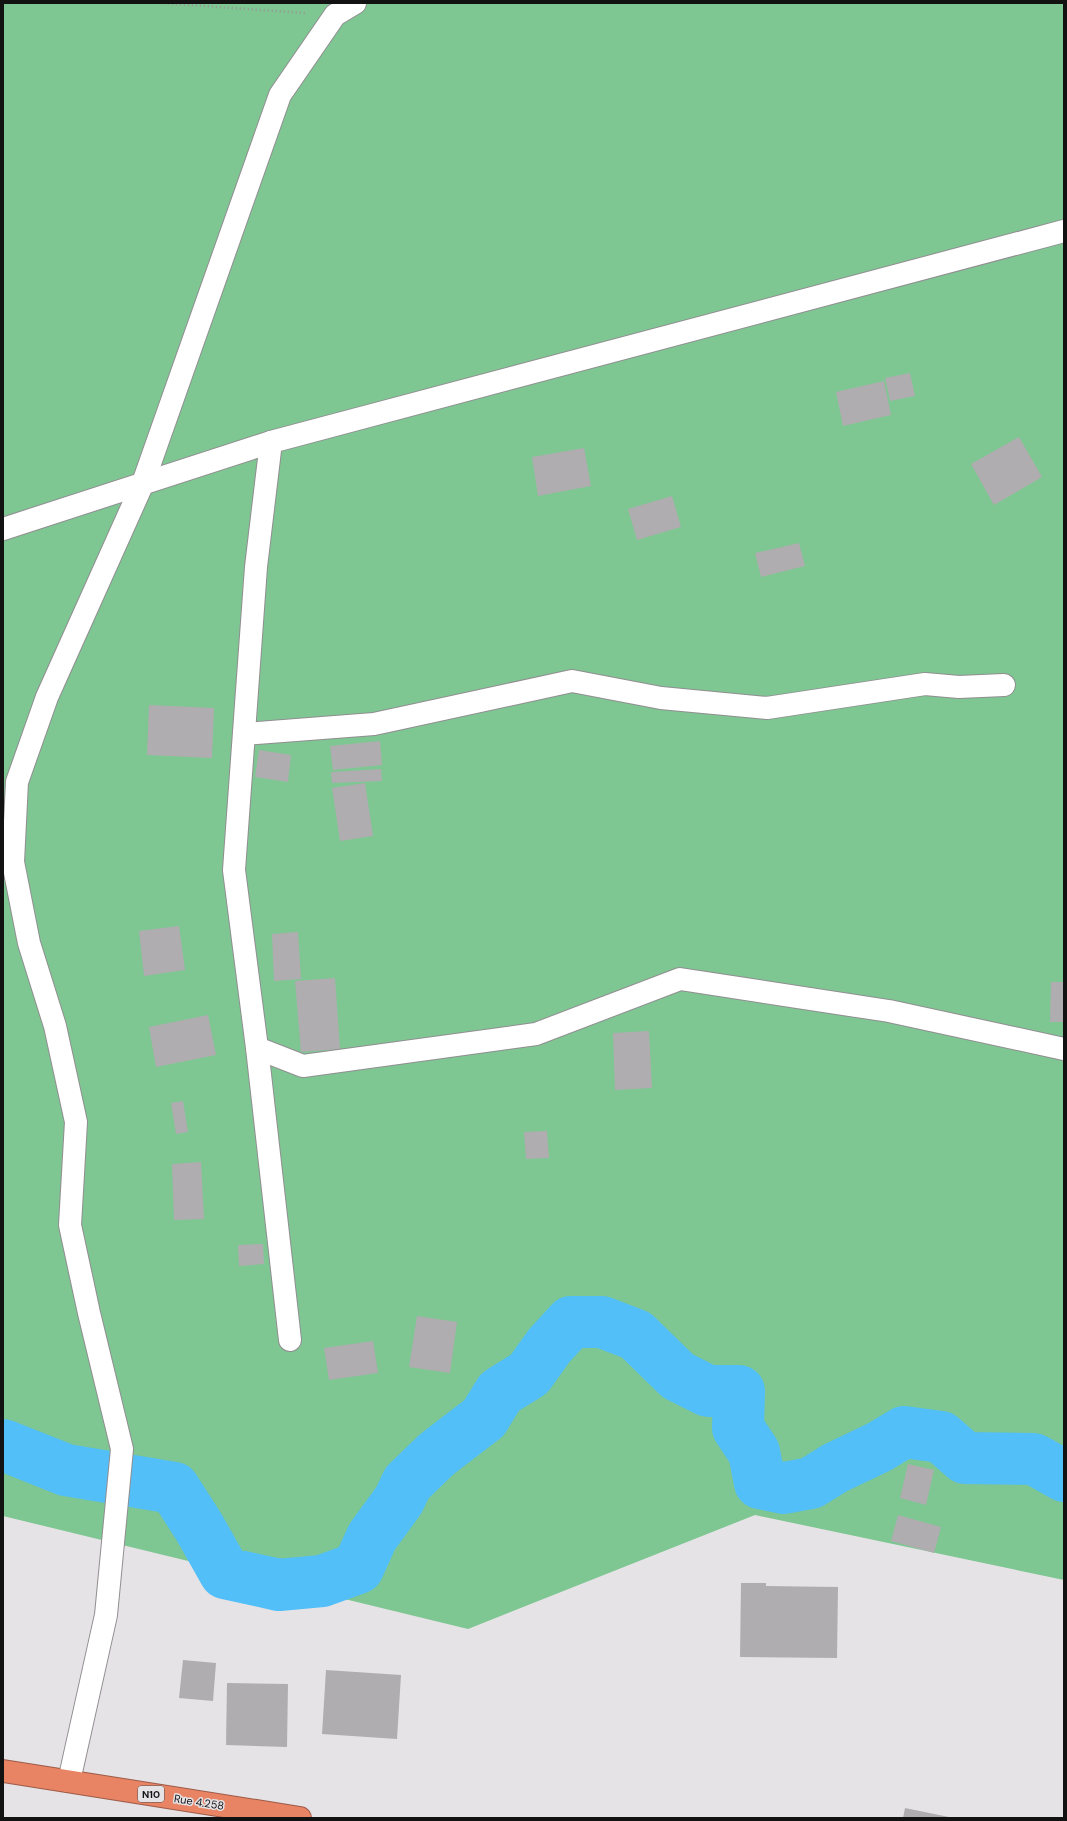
<svg xmlns="http://www.w3.org/2000/svg" width="1067" height="1821" font-family="'DM Sans',sans-serif">
	<style>
		.green { fill: #7ec692 }
		.lines { fill: none; stroke-linecap: round; stroke-linejoin: round }
		.river { stroke: #53bff9; stroke-width: 52 }
		.building { fill: #b0adb0 }
		.minor-casing { stroke: #918e91; stroke-width: 24 }
		.highway-casing { stroke: #9d5b48; stroke-width: 24 }
		.path { stroke: #989698; stroke-width: 2.5; stroke-dasharray: 1 3; stroke-linecap: butt }
		.minor { stroke: #fff; stroke-width: 22 }
		.highway { stroke: #e88364; stroke-width: 22 }
		.labels { text-anchor: middle; dominant-baseline: central; stroke-width: 3; stroke-linejoin: round; paint-order: stroke }
		.shield { fill: #e6e3e6; stroke: #525152; stroke-width: 1 }
		.shield-label { font-size: 10px; font-weight: bold; fill: #131213 }
		.street-label { font-size: 11px; fill: #131213; stroke: #e6e3e6 }
	</style>
	<rect width="100%" height="100%" fill="#e6e3e6"/>
	<polygon class="green" points="3,3 1064,3 1064,1580 755,1515 468,1629 3,1516"/>
	<g class="lines">
		<polyline class="river" points="3,1445 66,1470 174,1488 199,1527 225,1573 279,1585 322,1581 358,1568 372,1537 399,1500 407,1483 437,1454 484,1418 500,1392 529,1374 549,1346 571,1322 602,1322 636,1335 678,1376 708,1391 739,1391 738,1428 754,1452 760,1483 784,1488 811,1483 835,1468 879,1447 904,1432 941,1437 965,1458 1034,1459 1064,1476"/>
	</g>
	<g class="building">
		<polygon points="910,373 915,396 890,401 885,378"/>
		<polygon points="884,381 891,415 843,426 836,392"/>
		<polygon points="1019,437 1042,477 994,505 971,464"/>
		<polygon points="584,448 591,486 538,496 532,457"/>
		<polygon points="672,496 681,527 637,540 628,509"/>
		<polygon points="799,543 805,566 761,577 755,553"/>
		<polygon points="149,705 214,708 212,758 147,755"/>
		<polygon points="380,741 382,765 333,770 330,746"/>
		<polygon points="259,750 291,755 288,782 255,777"/>
		<polygon points="381,769 382,781 332,783 331,772"/>
		<polygon points="365,783 373,836 340,841 332,788"/>
		<polygon points="179,926 185,970 144,976 139,931"/>
		<polygon points="298,932 301,979 274,981 272,934"/>
		<polygon points="335,978 340,1049 301,1052 295,981"/>
		<polygon points="1051,982 1064,982 1064,1022 1050,1022"/>
		<polygon points="208,1015 216,1055 156,1067 149,1027"/>
		<polygon points="649,1031 652,1088 615,1090 613,1033"/>
		<polygon points="183,1101 188,1132 176,1134 171,1103"/>
		<polygon points="547,1131 549,1158 526,1159 524,1132"/>
		<polygon points="201,1162 204,1219 174,1220 172,1164"/>
		<polygon points="263,1244 264,1264 239,1266 238,1245"/>
		<polygon points="417,1316 457,1322 450,1373 409,1367"/>
		<polygon points="373,1341 378,1373 329,1380 324,1348"/>
		<polygon points="908,1464 934,1470 926,1505 900,1498"/>
		<polygon points="898,1515 941,1527 934,1553 891,1541"/>
		<polygon points="741,1583 766,1583 766,1586 838,1587 837,1658 740,1657"/>
		<polygon points="183,1660 216,1663 213,1701 179,1698"/>
		<polygon points="326,1670 401,1675 397,1739 322,1734"/>
		<polygon points="227,1683 288,1684 287,1747 226,1745"/>
		<polygon points="905,1808 949,1817 949,1818 903,1818"/>
	</g>
	<g class="lines">
		<defs>
			<g id="minor">
				<polyline points="271,442 256,567 234,870 257,1048 303,1066 536,1034 680,979 889,1011 1064,1049"/>
				<polyline points="3,529 271,442 1064,231"/>
				<polyline points="244,734 374,724 572,681 661,698 767,708 925,684 959,687 1004,685"/>
				<polyline points="257,1048 290,1340"/>
				<polyline points="69,1781 106,1615 122,1449 89,1313 70,1225 76,1122 55,1026 29,943 13,862 17,782 47,697 143,483 280,95 335,15 355,3"/>
			</g>
			<polyline id="highway" points="3,1771 300,1818"/>
		</defs>
		<use href="#minor" class="minor-casing"/>
		<use href="#highway" class="highway-casing"/>
		<polyline class="path" points="160,3 305,13"/>
		<use href="#minor" class="minor"/>
		<use href="#highway" class="highway"/>
	</g>
	<g class="labels">
		<rect class="shield" x="138" y="1786" width="26" height="16" rx="3"/>
		<g class="shield-label">
			<text x="151" y="1794">N10</text>
		</g>
		<g class="street-label">
			<text transform="translate(199 1802) rotate(9)">Rue 4.258</text>
		</g>
	</g>
	<rect width="1067" height="1821" fill="none" stroke="#131213" stroke-width="8"/>
</svg>
